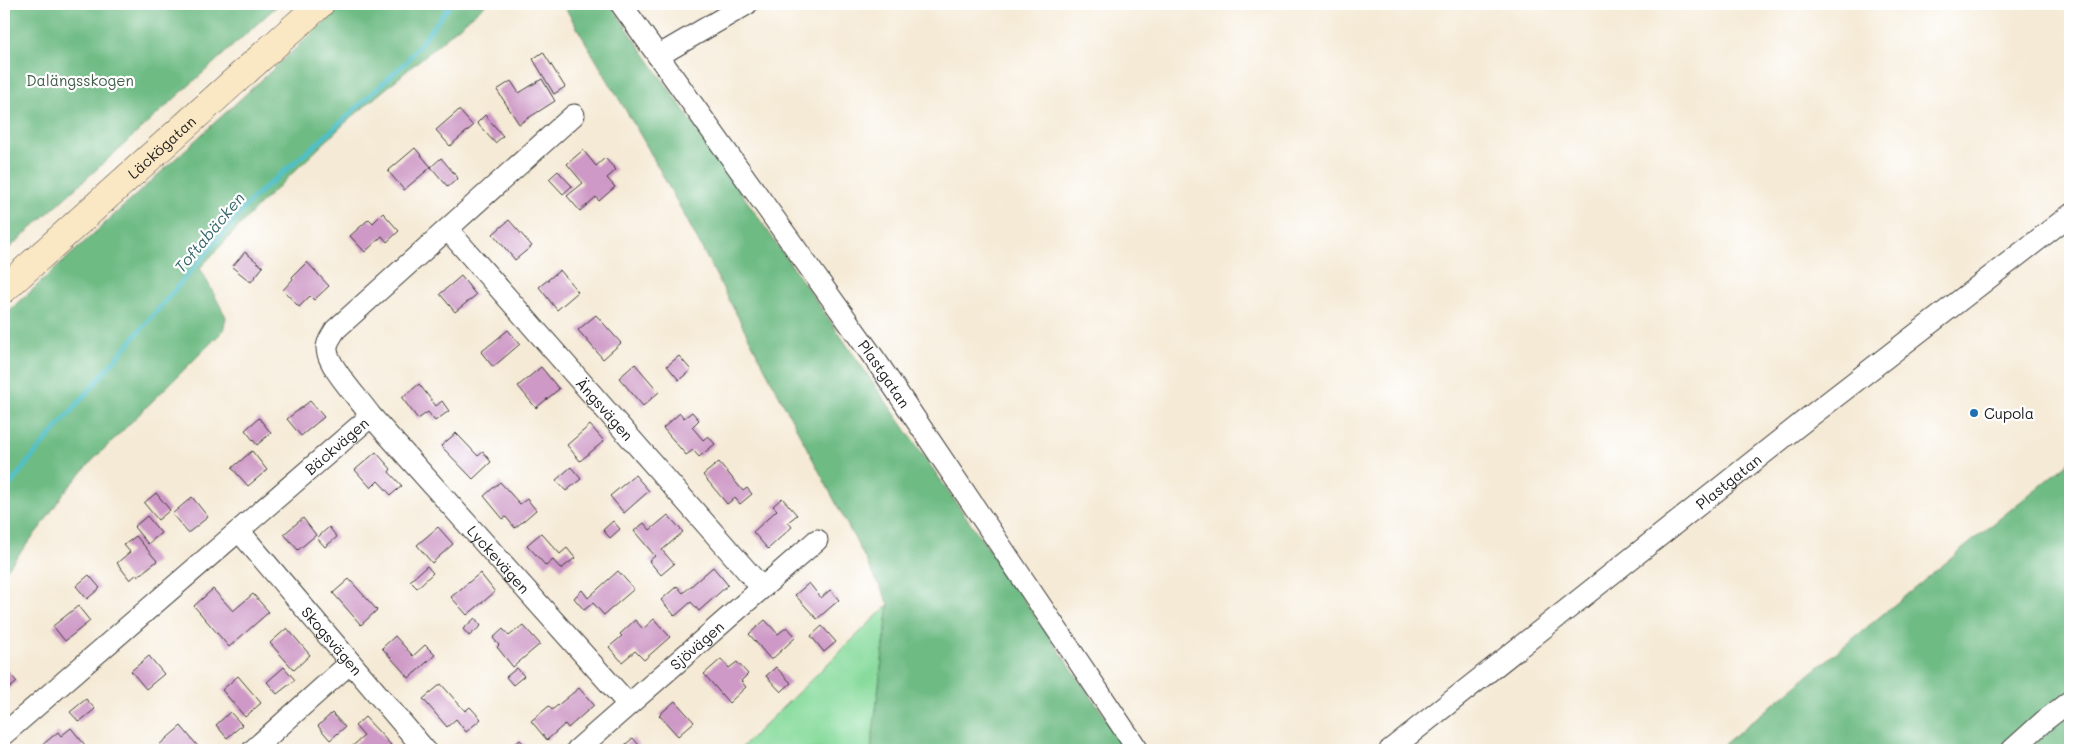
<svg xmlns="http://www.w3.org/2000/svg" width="2074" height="754" font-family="Mali,sans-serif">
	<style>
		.green { fill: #88db9d; stroke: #527c5c }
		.forest { fill: #6ebb84; stroke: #456c50 }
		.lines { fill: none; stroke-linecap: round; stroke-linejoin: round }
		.stream { stroke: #51bfc6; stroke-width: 5 }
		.building { fill: #ce99c6 }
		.street-casing { stroke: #3d3b38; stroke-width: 23 }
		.secondary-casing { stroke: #3d3b38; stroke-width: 29 }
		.street { stroke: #fff; stroke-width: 21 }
		.secondary { stroke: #fae7c3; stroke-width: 28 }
		.poi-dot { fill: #1f6fb2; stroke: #fff; stroke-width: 2 }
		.labels { text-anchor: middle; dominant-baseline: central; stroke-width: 4.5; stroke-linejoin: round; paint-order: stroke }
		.park-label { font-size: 15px; fill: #425f49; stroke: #fff }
		.street-label { font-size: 15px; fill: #1c1c1c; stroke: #fff }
		.poi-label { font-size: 15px; fill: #1c1c1c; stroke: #fff; text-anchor: start }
		.water-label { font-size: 16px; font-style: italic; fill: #346568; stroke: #fff }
	</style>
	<rect width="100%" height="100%" fill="#fff"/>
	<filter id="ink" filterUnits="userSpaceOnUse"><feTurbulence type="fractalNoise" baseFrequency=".02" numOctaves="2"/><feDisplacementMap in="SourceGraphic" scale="10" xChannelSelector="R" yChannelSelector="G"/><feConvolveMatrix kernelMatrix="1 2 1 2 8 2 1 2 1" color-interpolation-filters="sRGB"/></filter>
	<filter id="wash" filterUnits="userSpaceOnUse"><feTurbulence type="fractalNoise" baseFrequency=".0096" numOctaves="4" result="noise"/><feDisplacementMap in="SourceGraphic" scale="20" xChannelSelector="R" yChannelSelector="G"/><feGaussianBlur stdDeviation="1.12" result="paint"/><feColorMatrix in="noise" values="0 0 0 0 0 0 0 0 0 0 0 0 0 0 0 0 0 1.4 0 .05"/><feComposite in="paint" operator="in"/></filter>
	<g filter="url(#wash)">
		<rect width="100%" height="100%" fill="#f5ead6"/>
		<polygon class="green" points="889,604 871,750 739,750"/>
		<g class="forest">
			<polygon points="4,4 279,4 4,253"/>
			<polygon points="344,4 486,4 345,123 257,207 200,268 226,317 223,331 92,461 63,494 42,525 4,573 4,316"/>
			<polygon points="563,4 610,4 1128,750 871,750 889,604 687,220 645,143"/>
			<polygon points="2070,461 2070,750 2042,750 2021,731 2002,750 1717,750"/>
		</g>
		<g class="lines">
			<polyline class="stream" points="4,493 26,464 254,197 328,134 406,62 451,4"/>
		</g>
		<g id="blocks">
			<g class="building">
				<polygon points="543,52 565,87 554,94 533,59"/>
				<polygon points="542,79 555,101 519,124 497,90 511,81 519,93"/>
				<polygon points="459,110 473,126 450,146 436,130"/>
				<polygon points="485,115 503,136 495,143 477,123"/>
				<polygon points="415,148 431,167 404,190 388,171"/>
				<polygon points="583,150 596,166 605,158 616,170 607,178 615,187 599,201 596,197 580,211 567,196 583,183 567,164"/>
				<polygon points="441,158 458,178 448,187 431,167"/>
				<polygon points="558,171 572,186 563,194 549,179"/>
				<polygon points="383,213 399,231 387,242 382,236 365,252 350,236 369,219 373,223"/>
				<polygon points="509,220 532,246 515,260 493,234"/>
				<polygon points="245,252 263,267 251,282 232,267"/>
				<polygon points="307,262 329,286 314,300 310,296 299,307 283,290 293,279 292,277"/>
				<polygon points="560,270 578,292 557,310 539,287"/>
				<polygon points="461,276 476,295 455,312 440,294"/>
				<polygon points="596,315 621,343 603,359 578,330"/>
				<polygon points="508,330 520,344 493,367 481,352"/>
				<polygon points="679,356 691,370 679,380 667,366"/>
				<polygon points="635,364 659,392 643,406 619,378"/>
				<polygon points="541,367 559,389 536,408 518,386"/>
				<polygon points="419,384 436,406 442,401 449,411 435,421 428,412 418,419 402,398"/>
				<polygon points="310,401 324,417 301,436 287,419"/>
				<polygon points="692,412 699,420 692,427 703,440 708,436 715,444 699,457 693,450 686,455 663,428 680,413 684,418"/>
				<polygon points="259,418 271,433 257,445 245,430"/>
				<polygon points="590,425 604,441 580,461 567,445"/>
				<polygon points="456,433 478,456 483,452 491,462 473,479 441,446"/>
				<polygon points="252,451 267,470 248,486 232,468"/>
				<polygon points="376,452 391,469 389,472 402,486 391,495 378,481 371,488 355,470"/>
				<polygon points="719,462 743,491 747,488 752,494 740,504 735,498 727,504 703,475"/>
				<polygon points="571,467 581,479 566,491 556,480"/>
				<polygon points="635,475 649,491 624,513 610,496"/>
				<polygon points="500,482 520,504 527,499 536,510 515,528 506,517 503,519 484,496"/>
				<polygon points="156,493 170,510 158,520 144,503"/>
				<polygon points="192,497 208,517 188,533 172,514"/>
				<polygon points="782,498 797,515 788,522 792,527 768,549 753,532 777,510 773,506"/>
				<polygon points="668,515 683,532 662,550 674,564 661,575 649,561 655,556 634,531 644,523 650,530"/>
				<polygon points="147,516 161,533 148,544 134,527"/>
				<polygon points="303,518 316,535 298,550 284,534"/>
				<polygon points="613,521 620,529 610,538 603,530"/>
				<polygon points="329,527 337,537 325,547 317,538"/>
				<polygon points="438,527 453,544 432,563 417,545"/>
				<polygon points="541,533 560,554 567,548 575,558 561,569 553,560 546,566 527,545"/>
				<polygon points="136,536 157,561 138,576 137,574 130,580 117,563 130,552 124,545"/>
				<polygon points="427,566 433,573 417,588 410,581"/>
				<polygon points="713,567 728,585 699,611 691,602 675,616 661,600 677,586 683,593"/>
				<polygon points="618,571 634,589 604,615 593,603 584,610 574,598 582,590 588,598"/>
				<polygon points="480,573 495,592 467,615 451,597"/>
				<polygon points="89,575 100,588 87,599 76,586"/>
				<polygon points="349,579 377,610 361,625 333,593"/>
				<polygon points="809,583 821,598 830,590 839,600 817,619 795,595"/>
				<polygon points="213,589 233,611 253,594 269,612 229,647 194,606"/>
				<polygon points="78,606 90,621 65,641 53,626"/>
				<polygon points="475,618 481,626 469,636 463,629"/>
				<polygon points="654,619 670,637 644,660 635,651 622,662 609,647 622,636 620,634 635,620 643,629"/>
				<polygon points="765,620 778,634 787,627 796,637 771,660 749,634"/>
				<polygon points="523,625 540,644 513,667 497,647 499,645 493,638 503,629 509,636"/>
				<polygon points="822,626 836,642 824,652 811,636"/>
				<polygon points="287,628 310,655 294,670 270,643"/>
				<polygon points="395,636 413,656 425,645 435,655 409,678 382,648"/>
				<polygon points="149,656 164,674 146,689 131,671"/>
				<polygon points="721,659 729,668 737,662 748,674 741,681 746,687 729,703 704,674"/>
				<polygon points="284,667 295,680 277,694 267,682"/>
				<polygon points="776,667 791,683 781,692 766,676"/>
				<polygon points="517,668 524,676 513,685 506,677"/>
				<polygon points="7,670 17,682 4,693 4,672"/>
				<polygon points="238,676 261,703 245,717 222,690"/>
				<polygon points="441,684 465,711 470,707 481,719 466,732 456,719 447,727 423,699"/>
				<polygon points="579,688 594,705 568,728 565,724 547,740 531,721 549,706 552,710"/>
				<polygon points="86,699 95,709 79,722 70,712"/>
				<polygon points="675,701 694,722 678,736 659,715"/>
				<polygon points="230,712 242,725 227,738 216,725"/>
				<polygon points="332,713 345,727 330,740 318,726"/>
				<polygon points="365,717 391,745 384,750 348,750 364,736 355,726"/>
				<polygon points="181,726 201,750 163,750 159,745"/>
				<polygon points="71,728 85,745 79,750 45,750 41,746 58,732 61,736"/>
				<polygon points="633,738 643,750 619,750"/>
				<polygon points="520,740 529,750 508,750"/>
			</g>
		</g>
	</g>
	<g filter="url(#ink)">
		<use href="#blocks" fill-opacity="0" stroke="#3d3b38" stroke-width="1"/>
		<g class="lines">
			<defs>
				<g id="street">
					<path id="s1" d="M621 4 879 365 1138 750"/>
					<polyline points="658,56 747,4"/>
					<path id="s2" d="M448 230 761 587"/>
					<path id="s3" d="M371 416 628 704"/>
					<path id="s4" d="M239 531 425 750"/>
					<path id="s5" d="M4 734 371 416C361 401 326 365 327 348 327 341 332 336 335 330L574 115"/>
					<polyline points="253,750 350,663"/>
					<path id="s6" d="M577 750 817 540"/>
					<path id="s7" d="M1390 750 1808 418 2070 215"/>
					<polyline points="2012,750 2044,721 2070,701"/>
				</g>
				<g id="secondary">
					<path id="s8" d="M4 289 320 4"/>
				</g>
			</defs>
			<use href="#street" class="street-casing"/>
			<use href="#secondary" class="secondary-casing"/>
			<use href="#street" class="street"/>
			<use href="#secondary" class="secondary"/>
		</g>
	</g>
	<circle class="poi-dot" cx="1974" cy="413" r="5"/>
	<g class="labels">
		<g class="park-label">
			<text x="80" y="80">Dalängsskogen</text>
		</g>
		<g class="street-label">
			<text stroke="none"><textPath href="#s8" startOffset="212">Läckögatan</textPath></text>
			<text stroke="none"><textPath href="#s1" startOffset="454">Plastgatan</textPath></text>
			<text stroke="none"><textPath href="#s2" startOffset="238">Ängsvägen</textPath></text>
			<text stroke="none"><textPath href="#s5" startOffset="440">Bäckvägen</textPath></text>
			<text stroke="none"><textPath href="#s7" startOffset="432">Plastgatan</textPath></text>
			<text stroke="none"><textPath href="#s3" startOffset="192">Lyckevägen</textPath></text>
			<text stroke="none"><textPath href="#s4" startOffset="144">Skogsvägen</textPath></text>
			<text stroke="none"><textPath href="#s6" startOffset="159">Sjövägen</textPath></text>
		</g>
		<g class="poi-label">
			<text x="1984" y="413">Cupola</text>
		</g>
		<g class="water-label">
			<text transform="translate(209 232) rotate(-50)">Toftabäcken</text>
		</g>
	</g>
	<rect width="2074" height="754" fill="none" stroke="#fff" stroke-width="20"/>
</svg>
